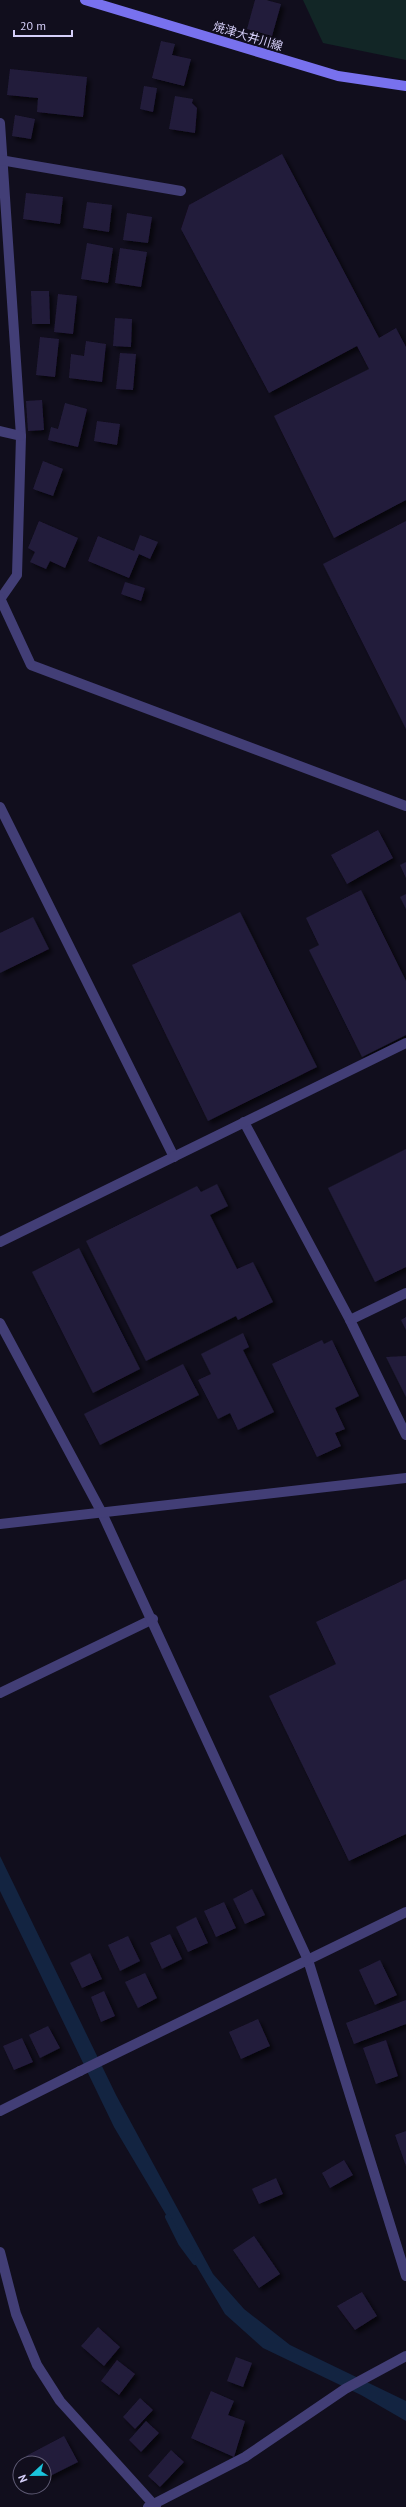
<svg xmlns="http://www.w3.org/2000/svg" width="406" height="2507" font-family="'PT Sans','Noto Sans JP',sans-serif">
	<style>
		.green { fill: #122626 }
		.water { fill: #132441 }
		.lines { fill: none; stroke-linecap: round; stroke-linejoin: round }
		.stream { stroke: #132441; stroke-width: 6 }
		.building { fill: #231c3b; filter: url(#shadow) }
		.minor { stroke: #423e76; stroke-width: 10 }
		.tertiary { stroke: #423e76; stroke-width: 10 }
		.secondary { stroke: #7871ee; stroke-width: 10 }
		.labels { text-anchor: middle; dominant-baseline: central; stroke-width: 3.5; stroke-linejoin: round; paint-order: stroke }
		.street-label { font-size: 12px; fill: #d5cff9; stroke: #110e1d }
	</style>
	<defs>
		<filter id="shadow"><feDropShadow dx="3.5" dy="3.5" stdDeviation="2" flood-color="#0009"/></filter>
	</defs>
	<rect width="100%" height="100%" fill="#110e1d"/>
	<polygon class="green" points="303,0 406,0 406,60 323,43"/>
	<polygon class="water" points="0,1856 116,2095 213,2274 244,2309 290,2345 406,2401 406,2421 361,2395 263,2348 225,2314 114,2127 0,1891"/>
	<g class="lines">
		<polyline class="stream" points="168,2217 181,2243 195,2262"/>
	</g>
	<g class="building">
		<polygon points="255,0 266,0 281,4 272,36 247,29"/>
		<polygon points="161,41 175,44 172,55 191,59 184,86 152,78"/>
		<polygon points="10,69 87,77 83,117 37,112 38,98 7,95"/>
		<polygon points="144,86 157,88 153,112 140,109"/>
		<polygon points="175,96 193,99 192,103 197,108 195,133 169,129"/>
		<polygon points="15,115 35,119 31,139 12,136"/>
		<polygon points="282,154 379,338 396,328 406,347 406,500 334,538 274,416 369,369 357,346 269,393 181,229 189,205"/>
		<polygon points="26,193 63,197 60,224 23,219"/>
		<polygon points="87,202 112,205 109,232 83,228"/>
		<polygon points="127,213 152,217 148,243 123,240"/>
		<polygon points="87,243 113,248 108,283 81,279"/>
		<polygon points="120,248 147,252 141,287 115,283"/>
		<polygon points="31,291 49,291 50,324 32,324"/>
		<polygon points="58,294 77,296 73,334 54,332"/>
		<polygon points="115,318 132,319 131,347 113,346"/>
		<polygon points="40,337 59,339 55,377 36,375"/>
		<polygon points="86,341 106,344 102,382 69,378 71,354 84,356"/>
		<polygon points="120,353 136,354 133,390 116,389"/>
		<polygon points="42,400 44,430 28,431 26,401"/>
		<polygon points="65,403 87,409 78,447 48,440 51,427 58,429"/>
		<polygon points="97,421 120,424 117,445 94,441"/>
		<polygon points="43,461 63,469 53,496 33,489"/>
		<polygon points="39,521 78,538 65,568 50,561 46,569 30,562 35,552 28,548"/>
		<polygon points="406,521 406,729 323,564"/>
		<polygon points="140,535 158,542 150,559 139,554 129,578 88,561 98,536 134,551"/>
		<polygon points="125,582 145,588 141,601 121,594"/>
		<polygon points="378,830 393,858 347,884 331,855"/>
		<polygon points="406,862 406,878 400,865"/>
		<polygon points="361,890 406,981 406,1035 362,1057 309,950 319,945 306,918"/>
		<polygon points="406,894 406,909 400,897"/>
		<polygon points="240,912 317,1067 208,1121 132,965"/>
		<polygon points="33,917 49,949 0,973 0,933"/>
		<polygon points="406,1149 406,1267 375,1282 328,1188"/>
		<polygon points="217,1184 228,1206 210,1215 237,1269 253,1262 273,1302 238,1320 236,1316 146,1361 86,1241 197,1186 201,1192"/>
		<polygon points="79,1248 140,1369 93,1393 32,1272"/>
		<polygon points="406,1317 406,1330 401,1320"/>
		<polygon points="243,1333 249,1347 243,1350 274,1412 238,1430 230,1413 218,1419 198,1380 211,1374 201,1354"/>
		<polygon points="322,1340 324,1344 332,1340 359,1396 335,1408 345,1429 335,1433 341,1446 317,1457 272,1364"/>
		<polygon points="406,1356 406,1397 386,1357"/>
		<polygon points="183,1364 199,1395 100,1445 84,1414"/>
		<polygon points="406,1579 406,1834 349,1861 269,1696 336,1664 316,1622"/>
		<polygon points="252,1889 265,1915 245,1924 233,1899"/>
		<polygon points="224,1902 236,1928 216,1937 204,1911"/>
		<polygon points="196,1917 208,1943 188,1952 176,1927"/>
		<polygon points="170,1934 182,1959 162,1969 150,1943"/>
		<polygon points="128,1936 140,1961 120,1971 108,1945"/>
		<polygon points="90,1953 102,1979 82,1988 70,1963"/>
		<polygon points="380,1960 397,1995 375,2005 359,1970"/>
		<polygon points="145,1973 157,1998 138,2008 125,1982"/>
		<polygon points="104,1991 115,2016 101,2022 91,1997"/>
		<polygon points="406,2000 406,2024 354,2044 346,2023"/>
		<polygon points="258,2019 270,2046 241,2059 229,2032"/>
		<polygon points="48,2026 60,2048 40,2058 29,2035"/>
		<polygon points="22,2038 33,2062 14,2070 3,2046"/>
		<polygon points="386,2040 398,2076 376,2084 363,2048"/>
		<polygon points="406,2131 406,2166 395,2135"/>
		<polygon points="344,2160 353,2175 330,2188 322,2173"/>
		<polygon points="276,2178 283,2194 259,2204 252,2189"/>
		<polygon points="254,2236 280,2274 259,2288 233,2250"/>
		<polygon points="362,2292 377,2316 355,2330 337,2306"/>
		<polygon points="98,2327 120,2347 104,2366 81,2346"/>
		<polygon points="236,2357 252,2363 243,2387 227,2381"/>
		<polygon points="117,2360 135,2374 119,2395 101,2381"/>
		<polygon points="211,2391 234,2401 228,2415 245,2421 234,2457 191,2438"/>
		<polygon points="140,2398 153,2410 135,2429 123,2417"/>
		<polygon points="146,2421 159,2433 141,2452 129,2440"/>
		<polygon points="64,2436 78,2462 44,2479 44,2463 29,2463 26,2456"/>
		<polygon points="171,2450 184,2462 160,2487 148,2476"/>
	</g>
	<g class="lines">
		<g class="minor">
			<polyline points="0,123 21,436 17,575 1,598"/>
			<polyline points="0,160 181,191"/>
			<polyline points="0,431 21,436"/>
			<polyline points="0,598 31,665 406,806"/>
			<polyline points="0,1693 153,1619"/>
			<polyline points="308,1960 406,2276"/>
			<polyline points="0,2111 80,2071"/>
			<polyline points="0,2252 16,2314 37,2365 60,2401 156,2507"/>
			<polyline points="148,2507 245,2457 345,2389 406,2356"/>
		</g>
		<g class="tertiary">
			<polyline points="0,807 174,1157"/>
			<polyline points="244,1122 350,1320 406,1435"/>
			<polyline points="0,1242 406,1043"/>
			<polyline points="350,1320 406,1293"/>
			<polyline points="0,1323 102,1513 308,1960"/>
			<polyline points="0,1524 406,1478"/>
			<polyline points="80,2071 406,1912"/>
		</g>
		<polyline class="secondary" points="85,0 338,76 406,86"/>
	</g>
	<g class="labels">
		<g class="street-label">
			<text transform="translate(248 36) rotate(17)">焼津大井川線</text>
		</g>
	</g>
	<g transform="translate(32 2475) rotate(248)"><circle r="19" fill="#110e1d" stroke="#5f5b75"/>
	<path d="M0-3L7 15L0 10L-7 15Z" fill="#1ac3db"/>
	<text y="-6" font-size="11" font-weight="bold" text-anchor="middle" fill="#d5cff9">N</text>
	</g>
	<path d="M14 30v6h58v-6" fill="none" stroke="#d5cff9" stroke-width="2"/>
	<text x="20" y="30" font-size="12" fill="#d5cff9" stroke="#110e1d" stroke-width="3" paint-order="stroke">20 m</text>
</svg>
